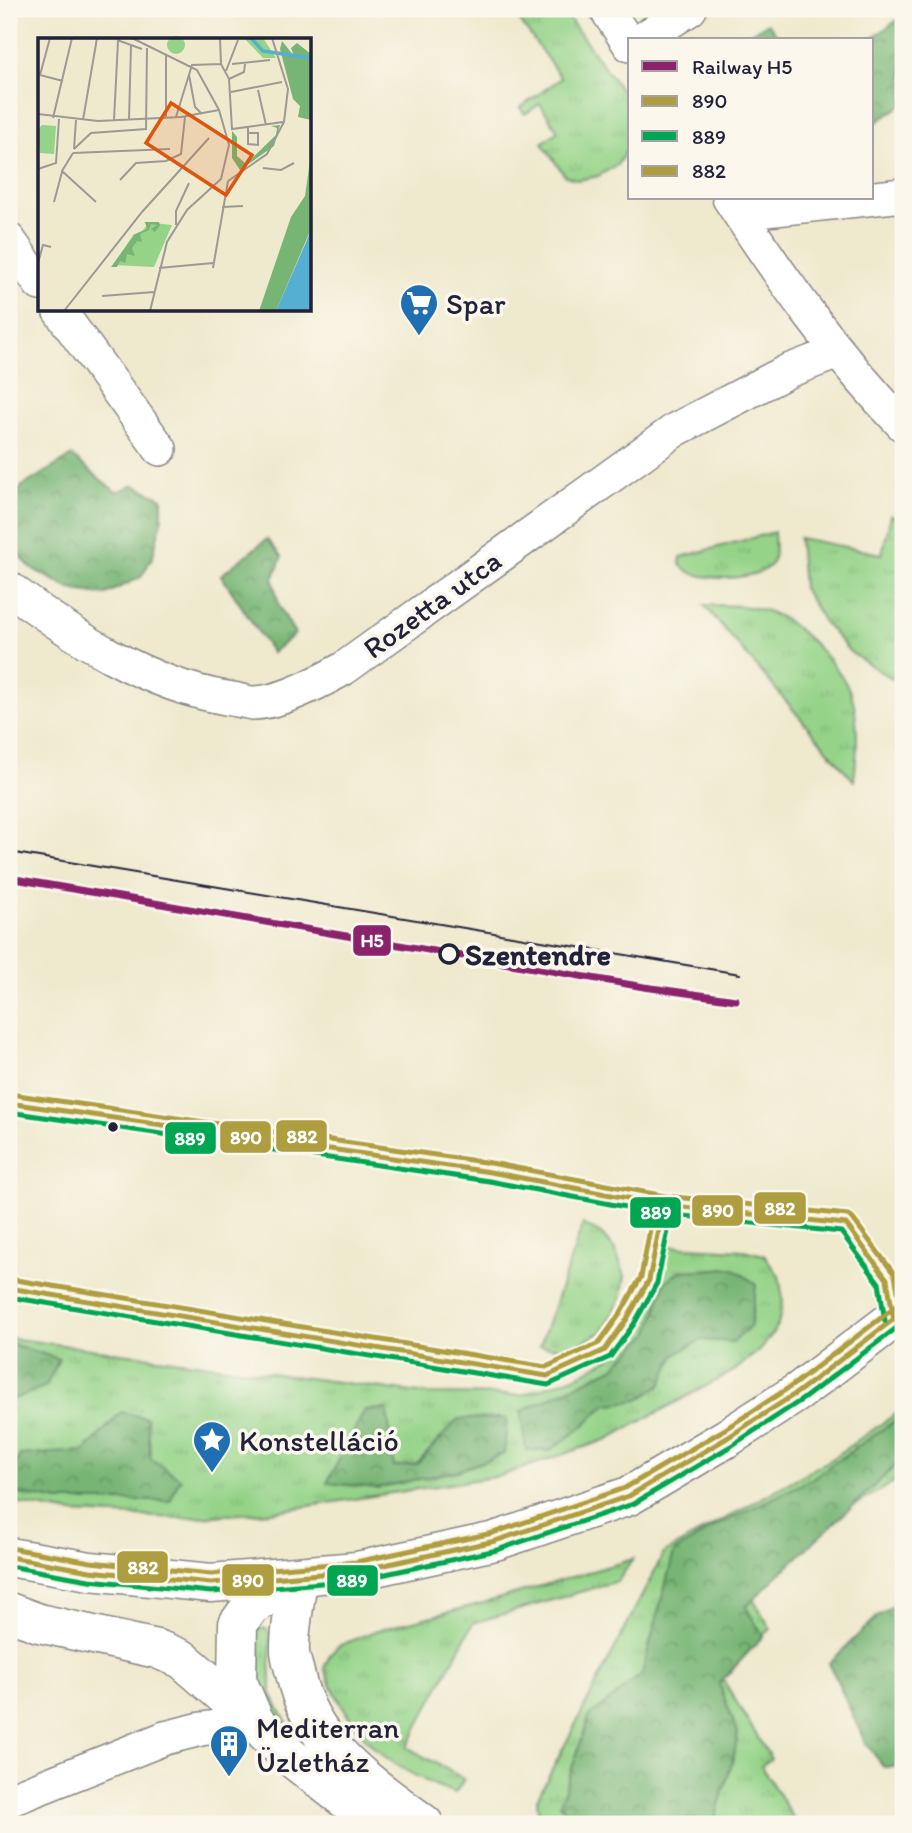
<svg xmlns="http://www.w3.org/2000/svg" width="912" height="1833" font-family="Itim,sans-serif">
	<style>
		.grass { fill: url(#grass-tufts); stroke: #5b7a62; stroke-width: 2 }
		.forest { fill: url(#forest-crowns); stroke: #4c6c58; stroke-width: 2 }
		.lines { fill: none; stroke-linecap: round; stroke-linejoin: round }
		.street-casing { stroke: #888684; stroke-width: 36 }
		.secondary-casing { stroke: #888684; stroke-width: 41 }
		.primary-casing { stroke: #888684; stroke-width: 41 }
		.street { stroke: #fff; stroke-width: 33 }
		.secondary { stroke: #fff; stroke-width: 38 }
		.primary { stroke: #fff; stroke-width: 38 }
		.tram { stroke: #22223b; stroke-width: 2 }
		.bus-1-casing { stroke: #fbf7ec; stroke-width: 10 }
		.bus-2-casing { stroke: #fbf7ec; stroke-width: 10 }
		.bus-3-casing { stroke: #fbf7ec; stroke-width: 10 }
		.bus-1 { stroke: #af9e40; stroke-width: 5 }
		.bus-2 { stroke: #00a651; stroke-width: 5 }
		.bus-3 { stroke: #af9e40; stroke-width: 5 }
		.rail-1-casing { stroke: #fbf7ec; stroke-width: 12 }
		.rail-1 { stroke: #8a236c; stroke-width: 7 }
		.stop-dot { fill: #fbf7ec; stroke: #22223b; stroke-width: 3.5 }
		.bus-dot { fill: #22223b; stroke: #fbf7ec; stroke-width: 2.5 }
		.labels { text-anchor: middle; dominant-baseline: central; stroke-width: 7; stroke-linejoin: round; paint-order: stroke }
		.poi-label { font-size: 30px; fill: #22223b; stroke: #fbf7ec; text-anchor: start }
		.street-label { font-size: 30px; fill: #22223b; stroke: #fbf7ec }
		.stop-label { font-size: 30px; font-weight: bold; fill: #22223b; stroke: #fbf7ec; text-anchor: start }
		.inset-river { fill: none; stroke: #54afd2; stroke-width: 3.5 }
		.inset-road { fill: none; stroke: #9d9993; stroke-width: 2 }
		.view { fill: #de560e; fill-opacity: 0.15; stroke: #de560e; stroke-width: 3.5 }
		.inset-edge { fill: none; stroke: #22223b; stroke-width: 3.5 }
		.line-badge { stroke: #fbf7ec; stroke-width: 2.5 }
		.badge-label { font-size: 19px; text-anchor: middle; font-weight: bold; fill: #fff }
	</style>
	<defs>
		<pattern id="grass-tufts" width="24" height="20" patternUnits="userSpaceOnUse" patternTransform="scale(1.75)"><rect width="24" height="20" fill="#94d388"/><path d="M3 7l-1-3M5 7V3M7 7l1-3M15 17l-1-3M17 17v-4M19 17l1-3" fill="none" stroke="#7fb576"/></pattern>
		<pattern id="forest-crowns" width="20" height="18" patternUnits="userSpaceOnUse" patternTransform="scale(1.75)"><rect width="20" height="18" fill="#77b574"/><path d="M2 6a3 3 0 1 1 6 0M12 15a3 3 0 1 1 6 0" fill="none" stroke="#619360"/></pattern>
	</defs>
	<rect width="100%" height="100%" fill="#fbf7ec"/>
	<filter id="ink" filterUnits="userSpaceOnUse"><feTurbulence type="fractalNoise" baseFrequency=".0143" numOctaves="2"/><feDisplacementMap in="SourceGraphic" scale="14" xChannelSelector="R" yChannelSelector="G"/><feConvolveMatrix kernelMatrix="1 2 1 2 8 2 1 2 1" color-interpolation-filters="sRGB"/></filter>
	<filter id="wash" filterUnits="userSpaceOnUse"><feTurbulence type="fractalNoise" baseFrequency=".00686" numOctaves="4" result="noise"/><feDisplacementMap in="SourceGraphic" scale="28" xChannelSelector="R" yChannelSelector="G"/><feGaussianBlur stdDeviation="1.57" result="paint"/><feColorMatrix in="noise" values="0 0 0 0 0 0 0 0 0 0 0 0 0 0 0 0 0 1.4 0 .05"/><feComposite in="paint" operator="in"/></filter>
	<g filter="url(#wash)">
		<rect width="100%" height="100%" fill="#efe9ce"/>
		<g class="grass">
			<polygon points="523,9 556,9 565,13 629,101 630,145 617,165 598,176 579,180 565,176 542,143 558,131 540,104 525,114 520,108 561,78 515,14"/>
			<polygon points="891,515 903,519 903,681 892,679 850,652 824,622 803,588 799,538 882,554"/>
			<path d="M774 532C774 542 777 556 771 564 758 582 690 583 680 564L681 557Z"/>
			<path d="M704 605C727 606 752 604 774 614 801 626 845 671 853 700 859 726 857 754 854 781Z"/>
			<polygon points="583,1224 601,1234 615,1249 625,1276 621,1298 602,1332 570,1349 540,1346"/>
			<polygon points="667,1246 743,1250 764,1255 779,1276 783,1299 778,1325 763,1347 734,1371 608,1439 500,1476 271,1512 182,1518 71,1513 9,1502 9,1338 427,1394 522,1395 577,1376 611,1357 633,1337 653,1301"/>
			<polygon points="903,1409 903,1477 822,1524 745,1586 771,1629 716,1668 771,1759 761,1766 797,1824 543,1824 539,1819 537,1799 664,1553 831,1459"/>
			<path d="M633 1559 618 1581 473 1623 407 1747 464 1779 455 1793C384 1767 352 1737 324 1668L330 1655 338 1646 375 1631 487 1602Z"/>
			<polygon points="264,1628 270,1632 271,1694 291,1730 288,1737 281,1734 256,1680 255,1631"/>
		</g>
		<g class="forest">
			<polygon points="903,16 903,104 872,125 872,40 870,40"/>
			<polygon points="768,23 781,40 739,40"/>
			<polygon points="72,456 116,492 134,485 162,498 162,518 153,556 141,577 104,595 70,589 31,568 12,547 9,538 9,516 21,487"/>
			<polygon points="267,539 282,557 273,579 279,606 295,634 272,653 221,575"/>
			<polygon points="733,1268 756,1284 751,1325 734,1342 701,1340 675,1355 661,1385 638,1400 605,1405 581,1428 549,1451 526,1450 521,1411 613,1368 650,1332 665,1282 680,1271"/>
			<polygon points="9,1343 59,1359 46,1386 9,1401"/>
			<polygon points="387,1409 394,1467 417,1464 458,1419 507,1418 504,1454 457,1471 377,1488 327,1483 365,1410"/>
			<polygon points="121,1412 147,1418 151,1459 180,1478 170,1501 60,1501 9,1492 9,1475 20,1455 85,1451"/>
			<path d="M903 1415V1458C852 1509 796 1555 746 1607L763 1636 719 1684 738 1733 734 1756 715 1818 720 1824H574L560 1804 589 1717 642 1674 674 1552 718 1525 808 1481Z"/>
			<polygon points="903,1598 903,1767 884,1767 865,1742 829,1663 876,1618"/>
		</g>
	</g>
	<g filter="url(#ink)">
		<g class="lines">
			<defs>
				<g id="street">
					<polyline points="606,9 630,45"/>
					<polyline points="641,40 690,9"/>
					<path d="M729 198C781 278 836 356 903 425"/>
					<polyline points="739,213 903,195"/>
					<polyline points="9,240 40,284"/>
					<polyline points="59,310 160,449"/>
					<path d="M9 588C74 637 145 684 226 698 235 699 244 702 253 703 279 703 320 682 343 669L675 430 788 371 838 352"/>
					<polyline points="9,1800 165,1738 201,1729 255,1722"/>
				</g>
				<g id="secondary">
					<polyline points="298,1577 251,1606 238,1624 237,1680 255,1722 288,1755 346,1800 391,1824"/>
					<path d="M298 1577C296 1600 290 1624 290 1647 289 1655 293 1665 295 1673 310 1746 368 1782 424 1824"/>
				</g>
				<g id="primary">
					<polyline points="9,1557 90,1571 211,1583 357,1571 495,1541 629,1496 727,1438 798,1392 903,1312"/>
					<polyline points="9,1612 39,1623 157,1649 182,1659 255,1722"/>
				</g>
			</defs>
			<use href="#street" class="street-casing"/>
			<use href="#secondary" class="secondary-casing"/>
			<use href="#primary" class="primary-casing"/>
			<use href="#street" class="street"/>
			<use href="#secondary" class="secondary"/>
			<use href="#primary" class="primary"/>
			<polyline class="tram" points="9,852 740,974"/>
			<defs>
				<g id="bus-1">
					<polyline points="9,1103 490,1172 664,1205 846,1224 887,1279 894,1320"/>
					<polyline points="9,1288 547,1376 605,1350 627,1319 649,1280 664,1205"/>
					<polyline points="9,1557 90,1571 211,1583 357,1571 495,1541 629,1496 727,1438 798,1392 903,1312"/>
				</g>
				<g id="bus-2">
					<polyline points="9,1112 489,1181 663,1214 841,1232 879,1283 885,1321"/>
					<polyline points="9,1297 548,1385 610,1357 634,1324 657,1283 673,1207"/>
					<polyline points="9,1566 89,1580 211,1592 358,1580 497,1550 633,1504 731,1446 803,1399 903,1323"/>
				</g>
				<g id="bus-3">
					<polyline points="10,1094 491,1163 665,1196 848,1215 853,1219 895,1275 903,1319"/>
					<polyline points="10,1279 546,1367 599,1343 620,1314 641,1277 655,1203"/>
					<polyline points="10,1548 91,1562 211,1574 356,1562 493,1533 625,1488 722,1431 793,1385 898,1305"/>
				</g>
			</defs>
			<use href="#bus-1" class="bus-1-casing"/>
			<use href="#bus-2" class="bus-2-casing"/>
			<use href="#bus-3" class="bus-3-casing"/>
			<use href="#bus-1" class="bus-1"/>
			<use href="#bus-2" class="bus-2"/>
			<use href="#bus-3" class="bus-3"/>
			<defs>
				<polyline id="rail-1" points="9,878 644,987 736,1000"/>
			</defs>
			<use href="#rail-1" class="rail-1-casing"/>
			<use href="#rail-1" class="rail-1"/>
		</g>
	</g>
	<defs>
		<symbol id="supermarket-pin" viewBox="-11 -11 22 30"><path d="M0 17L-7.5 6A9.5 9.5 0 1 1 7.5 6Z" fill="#1f6fb2" stroke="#fbf7ec"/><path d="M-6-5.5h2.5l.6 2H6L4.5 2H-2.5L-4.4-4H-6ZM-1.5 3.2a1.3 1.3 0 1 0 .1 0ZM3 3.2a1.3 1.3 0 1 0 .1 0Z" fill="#fff"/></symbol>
		<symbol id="sight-pin" viewBox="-11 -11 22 30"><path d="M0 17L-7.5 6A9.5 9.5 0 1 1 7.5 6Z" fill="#1f6fb2" stroke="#fbf7ec"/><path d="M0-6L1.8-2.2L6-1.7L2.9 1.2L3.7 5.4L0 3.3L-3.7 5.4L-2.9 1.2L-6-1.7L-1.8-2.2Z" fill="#fff"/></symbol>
		<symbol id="building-pin" viewBox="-11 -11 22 30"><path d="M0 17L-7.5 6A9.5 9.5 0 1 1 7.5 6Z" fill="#1f6fb2" stroke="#fbf7ec"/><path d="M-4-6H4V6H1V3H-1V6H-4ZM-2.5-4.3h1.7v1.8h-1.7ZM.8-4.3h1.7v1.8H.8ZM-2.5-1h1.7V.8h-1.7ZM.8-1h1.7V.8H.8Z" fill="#fff"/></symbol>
	</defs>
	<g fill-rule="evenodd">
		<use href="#supermarket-pin" x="397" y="281" width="44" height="60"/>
		<use href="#sight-pin" x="190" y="1418" width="44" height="60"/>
		<use href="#building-pin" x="207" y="1722" width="44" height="60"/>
	</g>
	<circle class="stop-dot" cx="449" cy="954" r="9"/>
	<circle class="bus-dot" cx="113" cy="1127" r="6"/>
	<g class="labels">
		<g class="poi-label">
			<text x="446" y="303">Spar</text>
			<text x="239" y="1440">Konstelláció</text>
			<text x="256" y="1727">Mediterran<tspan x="256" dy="34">Üzletház</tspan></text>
		</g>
		<g class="street-label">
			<text transform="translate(432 604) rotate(-36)">Rozetta utca</text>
		</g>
		<g class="stop-label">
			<text x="465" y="954">Szentendre</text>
		</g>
	</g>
	<g transform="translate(38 38)">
		<rect width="273" height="273" fill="#efe9ce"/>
		<path d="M129 7a9 9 0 1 1 18 0a9 9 0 1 1-18 0ZM206 0H225L238 20H225ZM106 184 134 187 116 229 75 227 96 196 100 198 109 187Z" fill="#94d388"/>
		<path d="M244 3 256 18 253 10 259 5 273 16V82L260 79 262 68 255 61 242 11ZM242 87 236 108 202 132 194 120V93L199 99V118L208 126 238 97 239 90 233 88ZM273 116V191L238 273H221L253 179 267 158ZM107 184H121L122 187 117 194 113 191 119 187 113 186 111 192 102 196 104 204 99 203 94 210 97 218 89 216 87 225 82 223 79 229H73L97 196 109 191Z" fill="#77b574"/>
		<path d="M4 87 18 88 16 116 2 115 0 91Z" fill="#94d388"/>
		<path d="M273 191V273H238L269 202Z" fill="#54afd2"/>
		<path class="inset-river" d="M213 0 225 13 273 20"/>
		<path class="inset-road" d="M94 0 159 32 181 72 191 107 183 141 149 172 129 204 112 273M182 0 183 26 191 41 194 91 245 84M79 2 104 11M194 26 232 22M188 33 200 2M2 37 12 0M2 37 25 43M151 37 157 69 164 76M191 41 206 34 207 26M220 52 228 87M193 54 244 44M0 76 60 83 143 79 181 72M128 79V16M138 79 154 27 183 26M15 80 34 0M91 81 93 8M45 82 59 0M76 82 80 3M210 95H220V107L210 106V89M36 111 53 95 108 91 109 10M36 111 38 82M35 115 132 111M35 115 24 133 58 164M225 130 243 132 256 125M0 131 18 125 21 81M82 142 98 125 128 123 143 116 147 79M190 143 229 116 246 84 250 51 234 0M16 164 24 134M184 169 205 168M138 187V173L151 145M0 225 5 207 13 209M121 230 175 225M175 230 190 143M64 258 116 254M26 273 104 174 171 100"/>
		<path class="view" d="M133 65 214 117 188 157 108 105Z"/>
		<rect width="273" height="273" class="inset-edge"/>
	</g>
	<g class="line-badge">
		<rect x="352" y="924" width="40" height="33" rx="7" fill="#8a236c"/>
		<rect x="275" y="1119" width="53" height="34" rx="7" fill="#af9e40"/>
		<rect x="219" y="1120" width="53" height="34" rx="7" fill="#af9e40"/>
		<rect x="164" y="1121" width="53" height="34" rx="7" fill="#00a651"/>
		<rect x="753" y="1191" width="54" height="34" rx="7" fill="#af9e40"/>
		<rect x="691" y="1194" width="53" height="33" rx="7" fill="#af9e40"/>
		<rect x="629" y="1196" width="53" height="33" rx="7" fill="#00a651"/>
		<rect x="116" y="1550" width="53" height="34" rx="7" fill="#af9e40"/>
		<rect x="221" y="1563" width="54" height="34" rx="7" fill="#af9e40"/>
		<rect x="326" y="1564" width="53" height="33" rx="7" fill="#00a651"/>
	</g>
	<g class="badge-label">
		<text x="372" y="947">H5</text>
		<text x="302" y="1143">882</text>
		<text x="246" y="1144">890</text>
		<text x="190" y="1145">889</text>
		<text x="780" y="1215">882</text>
		<text x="718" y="1217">890</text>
		<text x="656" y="1219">889</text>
		<text x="143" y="1574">882</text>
		<text x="248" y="1587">890</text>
		<text x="352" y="1587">889</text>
	</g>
	<rect width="912" height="1833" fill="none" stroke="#fbf7ec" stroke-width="35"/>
	<rect x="628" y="38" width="245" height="161" fill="#fbf7ec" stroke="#a4a2a5" stroke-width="2"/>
	<rect x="642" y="61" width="35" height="10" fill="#8a236c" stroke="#a4a2a5" stroke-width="2"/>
	<text x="692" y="74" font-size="21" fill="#22223b">Railway H5</text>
	<rect x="642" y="96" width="35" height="10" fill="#af9e40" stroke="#a4a2a5" stroke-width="2"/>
	<text x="692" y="108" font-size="21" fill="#22223b">890</text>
	<rect x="642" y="131" width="35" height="10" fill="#00a651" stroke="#a4a2a5" stroke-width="2"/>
	<text x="692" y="144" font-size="21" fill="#22223b">889</text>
	<rect x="642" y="166" width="35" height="10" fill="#af9e40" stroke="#a4a2a5" stroke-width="2"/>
	<text x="692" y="178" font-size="21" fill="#22223b">882</text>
</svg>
